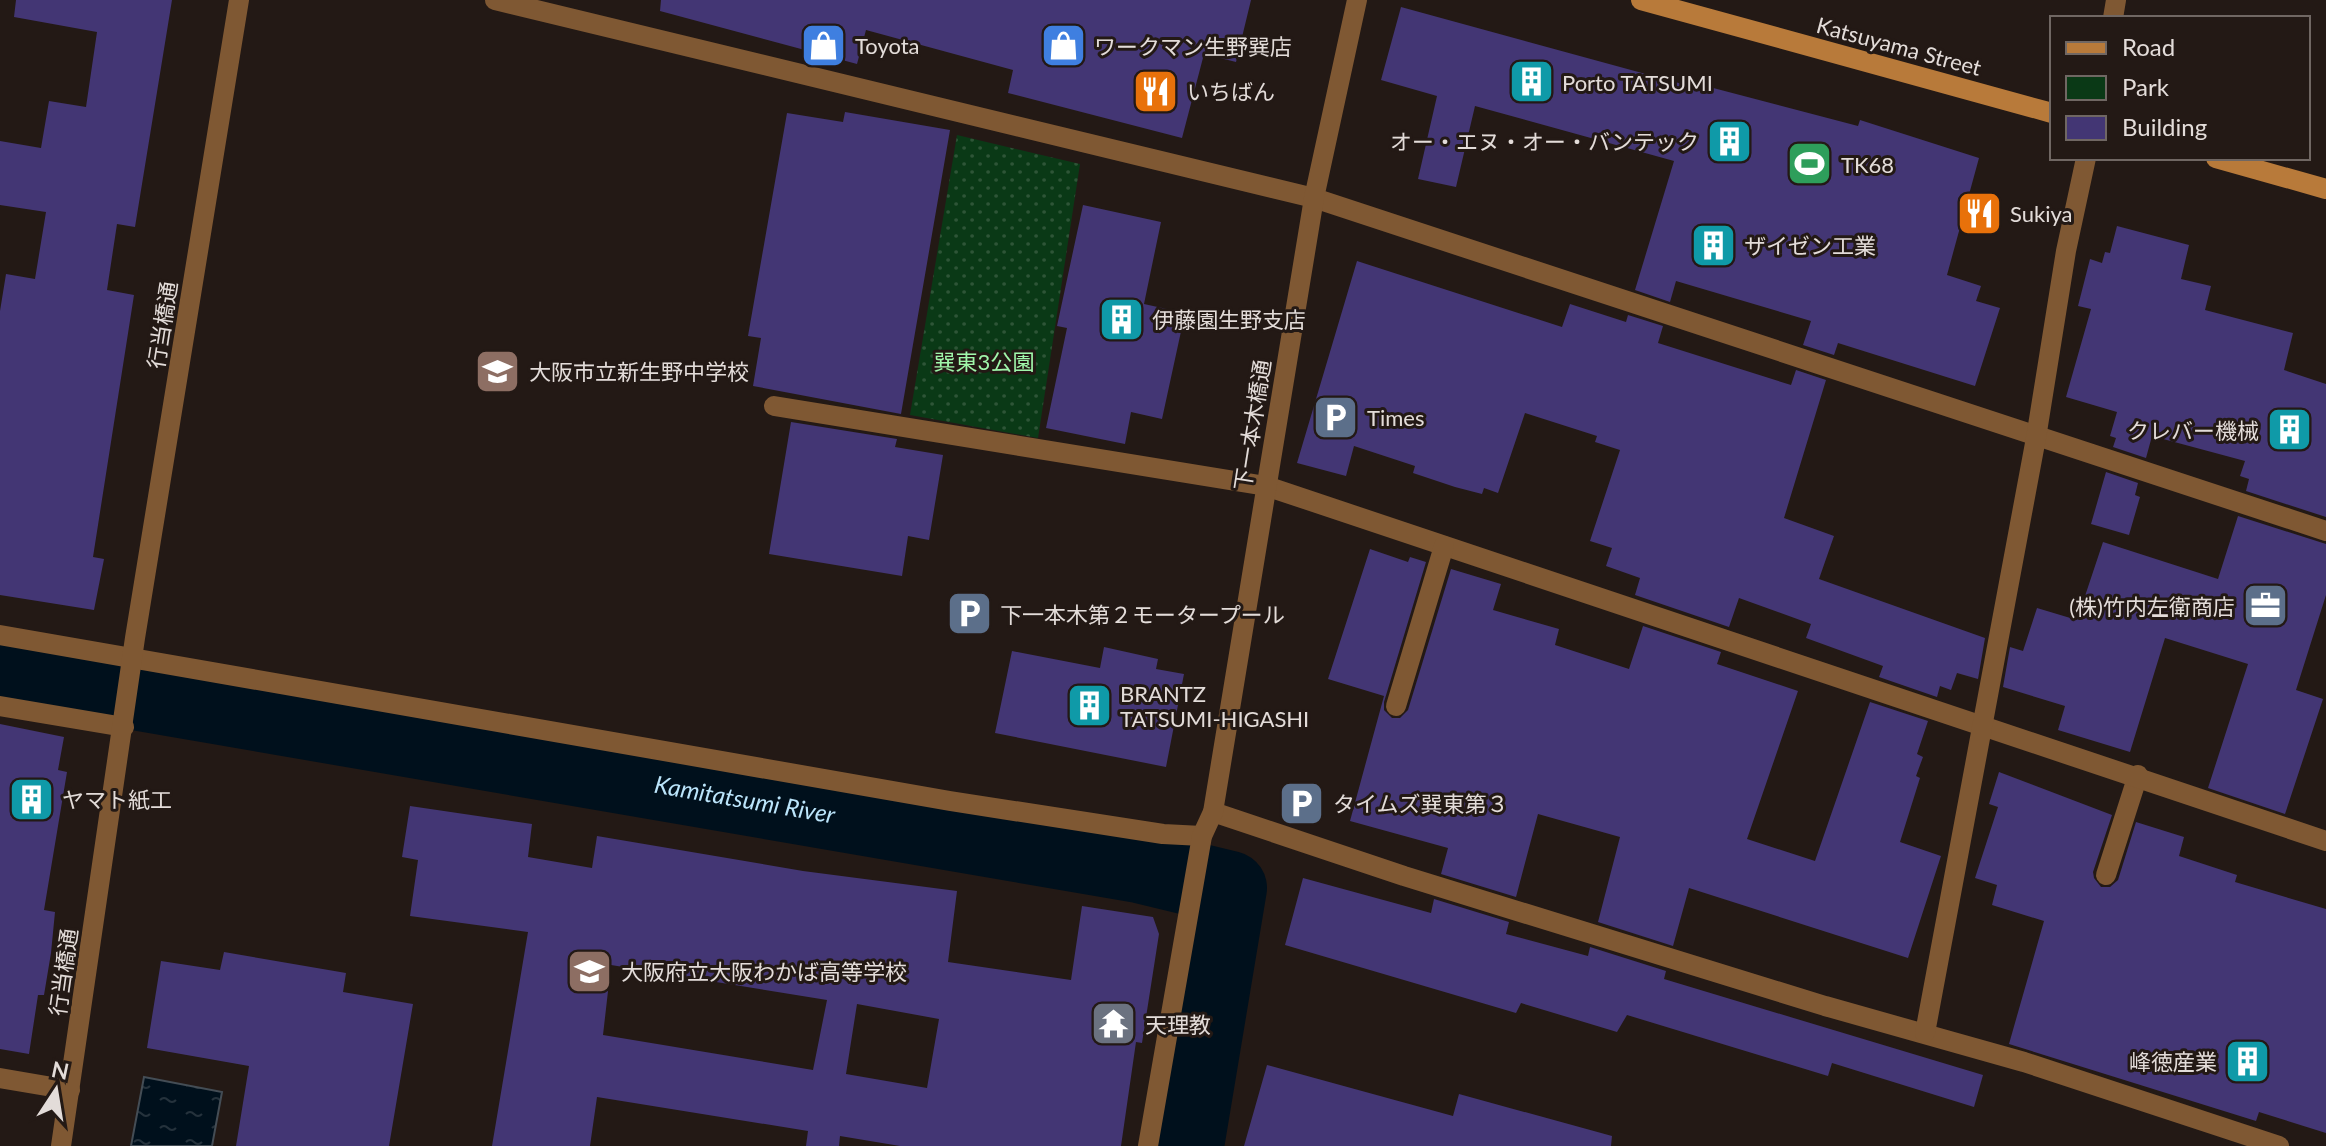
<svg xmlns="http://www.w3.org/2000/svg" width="2326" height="1146" font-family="Lato,'Noto Sans JP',sans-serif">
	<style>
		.green { fill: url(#green-dots) }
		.water { fill: url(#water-ripples); stroke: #444d55; stroke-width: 2 }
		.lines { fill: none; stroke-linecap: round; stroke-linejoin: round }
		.river { stroke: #00101c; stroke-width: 74 }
		.building { fill: #433674; fill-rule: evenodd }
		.service { stroke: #7f5833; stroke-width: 20 }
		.minor { stroke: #7f5833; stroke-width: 20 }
		.secondary { stroke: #b87a3a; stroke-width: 20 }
		.labels { text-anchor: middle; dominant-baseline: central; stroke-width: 6; stroke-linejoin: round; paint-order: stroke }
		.poi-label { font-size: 22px; fill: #e3dcd9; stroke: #231915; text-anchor: start }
		.street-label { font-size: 22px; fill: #e3dcd9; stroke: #231915 }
		.park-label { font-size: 22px; fill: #a0f7ab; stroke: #231915 }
		.water-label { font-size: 24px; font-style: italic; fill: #bbe5fb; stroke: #231915 }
	</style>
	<defs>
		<pattern id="green-dots" width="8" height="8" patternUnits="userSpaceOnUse" patternTransform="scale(2)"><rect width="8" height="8" fill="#0a3916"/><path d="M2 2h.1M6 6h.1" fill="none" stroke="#2e5537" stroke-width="1.8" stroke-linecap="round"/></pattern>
		<pattern id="water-ripples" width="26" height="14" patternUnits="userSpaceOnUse" patternTransform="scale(2)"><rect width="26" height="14" fill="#00101c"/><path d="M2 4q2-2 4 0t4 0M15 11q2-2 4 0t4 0" fill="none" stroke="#25323c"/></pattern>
	</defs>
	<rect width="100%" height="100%" fill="#231915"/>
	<polygon class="green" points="957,135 1080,164 1038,438 910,415"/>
	<polygon class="water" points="144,1077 222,1092 212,1146 131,1146"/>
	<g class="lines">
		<path class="river" id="s1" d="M0 670 1139 866 1230 888 1187 1146"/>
	</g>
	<g class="building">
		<polygon points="16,0 172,0 135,227 117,224 107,290 134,295 93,557 104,559 94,610 0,595 0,311 6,274 35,279 46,212 0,205 0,141 41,148 49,101 86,107 97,32 14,17"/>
		<polygon points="661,0 1251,0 1236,62 1204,54 1182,138 1008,93 1013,70 866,30 857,64 660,11"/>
		<polygon points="1401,7 1697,88 1698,84 1858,126 1860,120 1979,158 1947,275 1981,286 1976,301 2000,308 1975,386 1838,343 1834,355 1803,345 1811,321 1676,281 1670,302 1635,290 1674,161 1475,106 1456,187 1418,179 1437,96 1381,80"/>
		<polygon points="845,112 950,130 901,414 753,386 761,338 748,336 787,113 843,122"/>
		<polygon points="1083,205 1161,222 1144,304 1185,313 1162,419 1131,412 1125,444 1046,428 1067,328 1057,326"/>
		<polygon points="2117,226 2189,245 2181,279 2211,286 2205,310 2293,333 2284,370 2326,384 2326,517 2246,491 2249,479 2240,476 2245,461 2152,436 2146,458 2113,447 2116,438 2110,436 2117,412 2066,397 2091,309 2078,306 2090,259 2102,263 2105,252 2110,253"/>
		<polygon points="1357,261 1562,327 1570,304 1626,322 1628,315 1663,326 1658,343 1791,385 1796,370 1826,380 1784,518 1834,536 1819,579 1985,638 1978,679 1957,673 1951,690 1940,686 1937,697 1879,677 1883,666 1806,638 1811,624 1739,598 1729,627 1635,595 1640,578 1606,566 1612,548 1590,541 1620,450 1595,442 1597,436 1525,413 1498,493 1484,488 1482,494 1455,487 1413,473 1415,466 1354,446 1346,476 1297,463"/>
		<polygon points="791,422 897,439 895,447 943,455 929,540 908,536 902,576 769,554"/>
		<polygon points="2106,472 2138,483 2135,495 2140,497 2129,535 2091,524"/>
		<polygon points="2238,516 2326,544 2326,595 2296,690 2323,699 2285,814 2208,788 2248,664 2165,638 2130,752 2058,730 2065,706 2003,687 2010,647 2023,651 2037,608 2077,620 2103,542 2218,579"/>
		<polygon points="1370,549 1408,562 1410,557 1426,562 1384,702 1384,710 1392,718 1400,718 1408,710 1451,569 1501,584 1493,610 1559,629 1555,645 1629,669 1643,626 1721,652 1717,664 1798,691 1747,839 1815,861 1870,702 1928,721 1917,754 1923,757 1916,776 1920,778 1900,842 1941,856 1908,958 1689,888 1673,946 1598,922 1620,837 1538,814 1516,897 1441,874 1448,848 1350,821 1384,696 1328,679"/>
		<polygon points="1104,647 1158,659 1156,669 1184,674 1166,767 995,733 1012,651 1100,668"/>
		<polygon points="0,724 64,737 58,770 67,772 44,910 55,912 51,953 44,995 38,995 29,1054 0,1049"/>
		<polygon points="1999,772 2112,815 2093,872 2094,878 2101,887 2110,887 2118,880 2136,822 2184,837 2179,856 2237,875 2235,882 2326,909 2326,1133 2259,1112 2256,1121 2009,1044 2044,921 1992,905 1997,885 1975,878 1998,807 1989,804"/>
		<path d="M410 806 532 824 528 857 592 868 597 836 803 871 957 891 948 962 1071 980 1082 906 1153 917 1159 934 1142 1043 1136 1042 1121 1146H900L840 1136 839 1146H806L808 1131 597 1097 590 1146H492L528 932 410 916 418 860 402 857ZM611 965 827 1000 813 1070 603 1035ZM857 1004 939 1019 927 1088 846 1074Z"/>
		<polygon points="1303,878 1431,913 1434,899 1509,922 1506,934 1588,956 1590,947 1666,971 1664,979 1983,1075 1974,1107 1832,1063 1828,1076 1627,1015 1617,1032 1521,1003 1516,1013 1285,945"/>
		<polygon points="224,952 346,973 343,992 413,1004 389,1146 236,1146 249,1066 147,1048 161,961 220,970"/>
		<polygon points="1267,1065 1453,1116 1459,1094 1612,1136 1611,1146 1244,1146"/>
	</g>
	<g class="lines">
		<polyline class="service" points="2106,875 2138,775"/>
		<g class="minor">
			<polyline points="495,0 1314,198 2326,531"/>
			<polyline points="2113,18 2116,0"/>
			<polyline points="774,406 1266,486 2326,841"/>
			<polyline points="0,635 950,801 1163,834 1202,836"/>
			<polyline points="0,706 124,727"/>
			<polyline points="1396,706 1444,546"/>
			<polyline points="1213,812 1404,876 1825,1006 2024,1062 2279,1146"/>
			<polyline points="1925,1033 2036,438 2066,251 2086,158"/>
			<polyline points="0,1078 70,1090"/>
			<polyline points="61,1146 135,638 239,0"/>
			<polyline points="1148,1146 1202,836 1213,812 1314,198 1357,0"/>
		</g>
		<g class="secondary">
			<polyline points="1641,0 2052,113"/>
			<polyline points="2216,158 2326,189"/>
		</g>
	</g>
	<defs>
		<symbol id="shop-square" viewBox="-11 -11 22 22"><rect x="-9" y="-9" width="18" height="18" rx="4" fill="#3f7fe0" stroke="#231915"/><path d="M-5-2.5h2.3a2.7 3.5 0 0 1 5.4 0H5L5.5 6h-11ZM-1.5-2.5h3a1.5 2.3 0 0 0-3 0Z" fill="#fff"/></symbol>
		<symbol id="building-square" viewBox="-11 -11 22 22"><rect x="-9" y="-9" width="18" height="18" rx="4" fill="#0f9aa8" stroke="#231915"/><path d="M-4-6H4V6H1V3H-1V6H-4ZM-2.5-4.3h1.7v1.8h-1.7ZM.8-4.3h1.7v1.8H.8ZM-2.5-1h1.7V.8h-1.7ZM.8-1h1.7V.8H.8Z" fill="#fff"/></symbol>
		<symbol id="restaurant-square" viewBox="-11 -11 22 22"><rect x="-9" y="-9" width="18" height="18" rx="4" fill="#e8710a" stroke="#231915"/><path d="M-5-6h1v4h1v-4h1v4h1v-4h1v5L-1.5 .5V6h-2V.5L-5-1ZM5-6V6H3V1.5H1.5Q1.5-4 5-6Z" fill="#fff"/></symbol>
		<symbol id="stadium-square" viewBox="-11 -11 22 22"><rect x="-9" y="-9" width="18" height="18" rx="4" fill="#2e9e5b" stroke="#231915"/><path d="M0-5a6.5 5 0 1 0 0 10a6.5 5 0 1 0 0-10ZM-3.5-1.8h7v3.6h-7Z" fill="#fff"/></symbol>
		<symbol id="school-square" viewBox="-11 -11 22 22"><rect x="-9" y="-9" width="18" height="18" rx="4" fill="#8d6e63" stroke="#231915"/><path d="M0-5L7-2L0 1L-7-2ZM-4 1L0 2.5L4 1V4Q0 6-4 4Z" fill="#fff"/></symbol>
		<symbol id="parking-square" viewBox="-11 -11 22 22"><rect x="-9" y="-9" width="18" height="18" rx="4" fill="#5c6f8a" stroke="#231915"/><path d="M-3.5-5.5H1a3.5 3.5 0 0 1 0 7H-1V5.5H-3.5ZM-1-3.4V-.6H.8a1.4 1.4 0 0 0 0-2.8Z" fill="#fff"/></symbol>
		<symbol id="office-square" viewBox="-11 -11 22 22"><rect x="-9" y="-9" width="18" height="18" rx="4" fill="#5c6f8a" stroke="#231915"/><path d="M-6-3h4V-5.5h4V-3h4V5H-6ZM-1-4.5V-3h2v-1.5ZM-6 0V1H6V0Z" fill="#fff"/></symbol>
		<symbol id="temple-square" viewBox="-11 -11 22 22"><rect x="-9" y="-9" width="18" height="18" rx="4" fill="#6b7280" stroke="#231915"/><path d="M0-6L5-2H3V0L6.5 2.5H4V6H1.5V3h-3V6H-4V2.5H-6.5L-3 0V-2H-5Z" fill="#fff"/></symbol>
	</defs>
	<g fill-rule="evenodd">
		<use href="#shop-square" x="798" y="20" width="51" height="51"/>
		<use href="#shop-square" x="1038" y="20" width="51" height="51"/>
		<use href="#building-square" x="1506" y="56" width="51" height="51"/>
		<use href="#restaurant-square" x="1130" y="66" width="51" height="51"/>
		<use href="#building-square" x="1704" y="116" width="51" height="51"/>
		<use href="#stadium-square" x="1784" y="138" width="51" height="51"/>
		<use href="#restaurant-square" x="1954" y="188" width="51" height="51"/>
		<use href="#building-square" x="1688" y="220" width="51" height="51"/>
		<use href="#building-square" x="1096" y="294" width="51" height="51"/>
		<use href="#school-square" x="472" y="346" width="51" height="51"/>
		<use href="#parking-square" x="1310" y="392" width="51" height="51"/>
		<use href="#building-square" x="2264" y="404" width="51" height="51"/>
		<use href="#office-square" x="2240" y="580" width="51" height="51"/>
		<use href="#parking-square" x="944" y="588" width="51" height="51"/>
		<use href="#building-square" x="1064" y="680" width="51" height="51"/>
		<use href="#building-square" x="6" y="774" width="51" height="51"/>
		<use href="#parking-square" x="1276" y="778" width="51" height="51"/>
		<use href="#school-square" x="564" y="946" width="51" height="51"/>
		<use href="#temple-square" x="1088" y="998" width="51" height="51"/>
		<use href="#building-square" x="2222" y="1036" width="51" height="51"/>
	</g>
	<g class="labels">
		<g class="poi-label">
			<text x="855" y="45">Toyota</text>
			<text x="1094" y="46">ワークマン生野巽店</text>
			<text x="1562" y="82">Porto TATSUMI</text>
			<text x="1187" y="91">いちばん</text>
			<text x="1699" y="141" text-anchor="end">オー・エヌ・オー・バンテック</text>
			<text x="1841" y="164">TK68</text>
			<text x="2010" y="213">Sukiya</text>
			<text x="1744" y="245">ザイゼン工業</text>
			<text x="1152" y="319">伊藤園生野支店</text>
			<text x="529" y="371">大阪市立新生野中学校</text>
			<text x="1367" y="417">Times</text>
			<text x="2259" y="430" text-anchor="end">クレバー機械</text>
			<text x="2235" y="606" text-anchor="end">(株)竹内左衛商店</text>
			<text x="1000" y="614">下一本木第２モータープール</text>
			<text x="1120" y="693">BRANTZ<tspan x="1120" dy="25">TATSUMI-HIGASHI</tspan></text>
			<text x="62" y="799">ヤマト紙工</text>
			<text x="1333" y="803">タイムズ巽東第３</text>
			<text x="621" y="971">大阪府立大阪わかば高等学校</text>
			<text x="1145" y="1024">天理教</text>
			<text x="2217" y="1061" text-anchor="end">峰徳産業</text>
		</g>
		<g class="street-label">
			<text transform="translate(1899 46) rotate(15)">Katsuyama Street</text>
			<text transform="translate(162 325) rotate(-81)">行当橋通</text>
			<text transform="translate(1252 425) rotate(-81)">下一本木橋通</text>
			<text transform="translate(63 972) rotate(-82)">行当橋通</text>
		</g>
		<g class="park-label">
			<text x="984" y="361">巽東3公園</text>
		</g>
		<g class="water-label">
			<text stroke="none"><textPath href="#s1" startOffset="756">Kamitatsumi River</textPath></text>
		</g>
	</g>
	<rect x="2050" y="16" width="260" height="144" fill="#231915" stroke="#706763" stroke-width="2"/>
	<rect x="2066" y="42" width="40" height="12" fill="#b87a3a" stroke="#706763" stroke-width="2"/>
	<text x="2122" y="56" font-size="24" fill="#e3dcd9">Road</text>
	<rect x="2066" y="76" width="40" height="24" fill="#0a3916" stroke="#706763" stroke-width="2"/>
	<text x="2122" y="96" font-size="24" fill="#e3dcd9">Park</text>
	<rect x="2066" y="116" width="40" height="24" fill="#433674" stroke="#706763" stroke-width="2"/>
	<text x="2122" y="136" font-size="24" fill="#e3dcd9">Building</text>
	<g transform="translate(56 1090) rotate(12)" stroke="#231915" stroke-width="6" paint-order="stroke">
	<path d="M0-6L14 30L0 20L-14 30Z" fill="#e3dcd9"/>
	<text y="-12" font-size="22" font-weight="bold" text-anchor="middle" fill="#e3dcd9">N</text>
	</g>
</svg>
